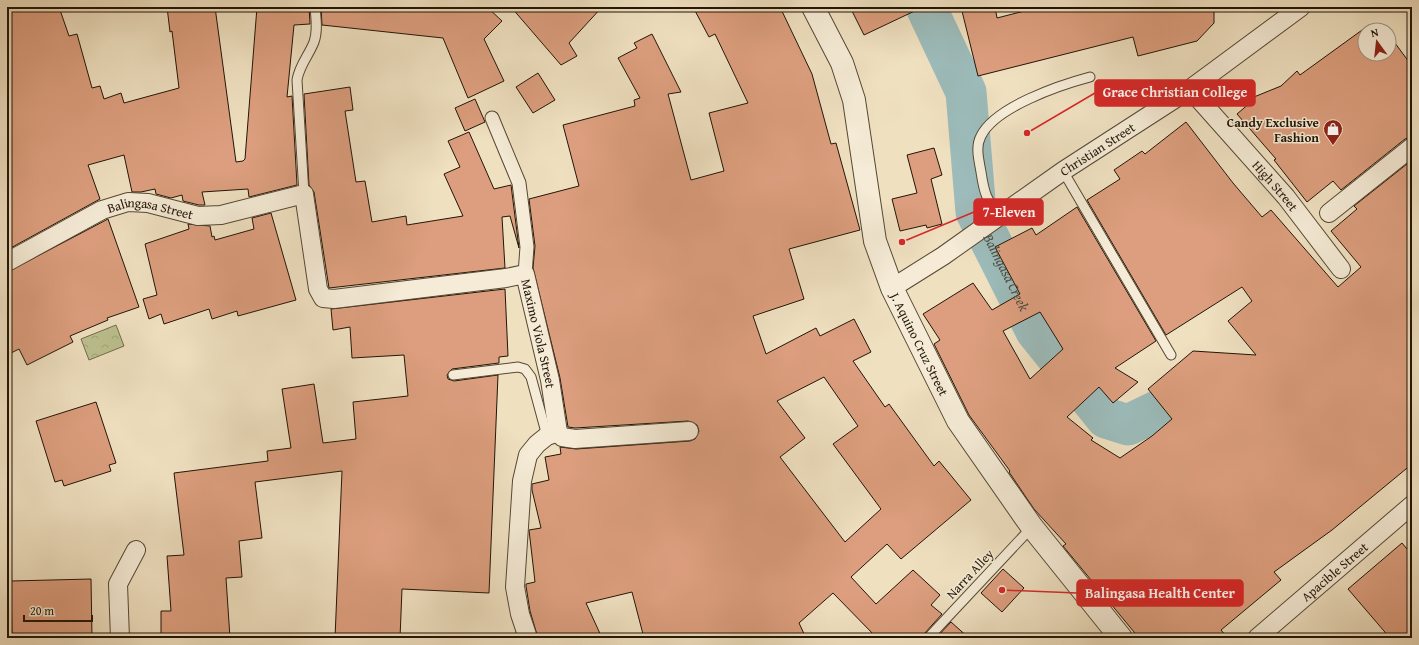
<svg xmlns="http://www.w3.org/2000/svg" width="1419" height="645" font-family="'Gentium Book Plus',serif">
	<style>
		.forest { fill: url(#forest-crowns); stroke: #706b4c }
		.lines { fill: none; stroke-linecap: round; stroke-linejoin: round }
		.river { stroke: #9cbbba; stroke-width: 41 }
		.building { fill: #dc9e7e; stroke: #221507; fill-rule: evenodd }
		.service-casing { stroke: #554835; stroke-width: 11 }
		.pedestrian-casing { stroke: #554835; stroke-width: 15 }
		.minor-casing { stroke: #554835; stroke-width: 20 }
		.tertiary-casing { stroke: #554835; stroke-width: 24 }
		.service { stroke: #f5ebd6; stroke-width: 9 }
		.pedestrian { stroke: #f5ebd6; stroke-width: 13 }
		.minor { stroke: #f5ebd6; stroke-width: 18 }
		.tertiary { stroke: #f5ebd6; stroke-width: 22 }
		.labels { text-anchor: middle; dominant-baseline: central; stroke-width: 3; stroke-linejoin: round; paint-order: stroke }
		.poi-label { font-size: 13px; font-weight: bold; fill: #221507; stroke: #f5ebd6; text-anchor: end }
		.street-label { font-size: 13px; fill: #221507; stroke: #f5ebd6 }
		.water-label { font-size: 14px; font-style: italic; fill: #4d4f46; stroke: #f5ebd6 }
		.leader { fill: none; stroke: #d62828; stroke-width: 1.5 }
		.callout-dot { fill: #d62828; stroke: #f5ebd6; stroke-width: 1.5 }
		.callout { fill: #d62828; stroke: #d62828; stroke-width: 1.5 }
		.callout-label { font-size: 14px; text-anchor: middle; font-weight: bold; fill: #fff }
	</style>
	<defs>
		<pattern id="forest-crowns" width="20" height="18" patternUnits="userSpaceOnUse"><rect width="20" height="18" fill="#bdc190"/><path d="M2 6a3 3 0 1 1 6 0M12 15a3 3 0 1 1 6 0" fill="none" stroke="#a2a57b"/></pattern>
	</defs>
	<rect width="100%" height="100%" fill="#efe0c0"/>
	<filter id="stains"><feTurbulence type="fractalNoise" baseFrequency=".005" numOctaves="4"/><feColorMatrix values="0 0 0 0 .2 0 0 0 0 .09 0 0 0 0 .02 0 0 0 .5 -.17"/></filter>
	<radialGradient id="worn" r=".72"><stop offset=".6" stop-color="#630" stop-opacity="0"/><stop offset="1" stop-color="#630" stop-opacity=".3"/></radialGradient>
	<polygon class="forest" points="116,325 124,346 89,360 81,339"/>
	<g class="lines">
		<path class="river" id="s1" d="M926 7 966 92 976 212 1036 331 1106 418 1128 425 1159 410"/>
	</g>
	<g class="building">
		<polygon points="7,7 59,7 69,36 77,34 92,88 100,86 104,99 121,93 124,103 179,88 172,31 170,32 167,7 215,7 236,162 243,161 245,159 257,7 309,7 310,24 294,25 287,97 292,96 297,185 249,197 248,189 202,192 205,205 199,205 183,201 182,195 171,198 156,194 155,189 141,192 132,192 124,155 88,165 100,199 7,250"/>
		<polygon points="321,7 487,7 502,21 484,39 504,81 468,98 443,38 322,25"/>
		<polygon points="511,7 602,7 569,43 577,56 561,65"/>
		<path d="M693 7H780L812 74 831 144 836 143 860 230 789 249 804 299 753 316 766 354 816 328 820 336 854 319 871 352 853 361 885 407 889 404 934 466 939 461 971 500 901 559 887 544 851 577 876 604 913 570 940 595 931 605 942 614 924 634 922 638H877L833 593 799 623 806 638H644L632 592 586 603 602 638H538L530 611 526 586V584L535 582 529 530 541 528 532 490V484L549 480 545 457 561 454 560 447 576 449 690 441 695 439 699 431 697 425 688 421 575 428 568 427 560 378 533 268 535 246 529 199 579 186 563 125 635 106 634 100 640 98 618 58 637 48 634 43 652 34 681 92 668 94 691 180 724 171 709 113 748 103 715 34 709 37ZM824 377 858 426 833 444 881 509 845 542 780 457 805 438 777 401Z"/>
		<polygon points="850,7 923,7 864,35"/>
		<polygon points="961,7 995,7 997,18 1040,7 1214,7 1214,23 1197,41 1138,56 1133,37 978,76"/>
		<polygon points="1369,25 1372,30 1365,30 1365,54 1389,54 1389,35 1412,66 1412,137 1405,139 1341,190 1333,181 1307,202 1274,160 1276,159 1237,114 1251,102 1249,99 1281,86 1297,71 1300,75"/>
		<polygon points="538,73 555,100 533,113 516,87"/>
		<polygon points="350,87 353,110 345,111 356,182 365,181 372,222 406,216 407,225 463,216 444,174 460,167 448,141 469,132 494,189 511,185 519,248 510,216 502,217 505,268 329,288 314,192 309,185 304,94"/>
		<polygon points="475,99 485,122 465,131 455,108"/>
		<path d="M1186 122 1233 183 1262 217 1271 210 1338 287 1361 267 1331 231 1357 209 1354 206 1412 160V464L1332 530 1274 572 1281 580 1221 630 1228 638H1139L1063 546 1066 544 1034 509 1009 472 1010 471 969 415 934 344 940 340 923 314 973 283 992 310 1020 294 995 247 1032 228 1036 235 1077 207 1156 341 1115 368 1138 382 1113 403 1099 387 1067 417 1093 438 1091 440 1120 458 1152 436 1172 419 1148 389 1193 351 1256 355 1228 321 1252 301 1242 287 1166 335 1087 200 1120 179 1114 170 1142 151 1145 154ZM1040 312 1063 349 1030 379 1003 331Z"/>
		<polygon points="934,148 942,175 931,179 942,224 927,228 926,225 900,231 892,199 917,193 907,155"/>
		<polygon points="271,213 296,300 238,316 237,311 212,319 209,309 164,324 161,314 149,319 143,299 157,295 145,244 189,229 188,224 210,226 212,237 214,236 215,240 254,229 252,218"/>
		<polygon points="108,219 139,307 107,318 108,320 70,336 73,342 27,365 19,349 7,355 7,272"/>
		<polygon points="505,289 508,356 499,357 499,363 452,369 447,375 448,379 454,381 498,375 489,593 402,589 400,638 335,638 342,471 255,482 262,538 239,541 242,577 226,578 230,638 161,638 161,611 171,611 167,556 184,555 174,473 268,461 267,451 291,448 282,389 314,384 323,443 356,439 353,402 408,396 404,355 352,358 350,327 333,330 331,309"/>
		<polygon points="96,402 116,463 109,465 111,471 64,486 62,480 55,482 36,421"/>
		<polygon points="1402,543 1412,555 1412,638 1390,638 1348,589"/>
		<polygon points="1003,569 1024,588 1002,612 981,593"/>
		<polygon points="91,579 92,638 12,638 11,581"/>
		<polygon points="951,622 969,638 936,638"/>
	</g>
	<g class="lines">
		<defs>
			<g id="service">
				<polyline points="1063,171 1171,355"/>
				<path d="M304 194 297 80C299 66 309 55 314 42 318 31 316 18 315 7"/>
				<path d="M1001 216C986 201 984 192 981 172 979 160 975 147 981 136 995 107 1060 85 1090 77"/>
				<polyline points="453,375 518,367 525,369 531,377 547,436"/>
				<polyline points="928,638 1032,527"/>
			</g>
			<polyline id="pedestrian" points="492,118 519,183 527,247 525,274"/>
			<g id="minor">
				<path id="s2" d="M1190 89 1286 197 1341 269"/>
				<polyline points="1329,213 1412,147"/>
				<path id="s3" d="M7 262 102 210 128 202 148 203 198 216 221 215 304 194 318 289 323 298 334 299 506 278 525 274 550 380 558 432 547 436 537 444 528 455 522 481 515 587 520 614 528 638"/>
				<path id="s4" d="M892 288 943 256 1063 171 1190 89 1301 7"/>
				<polyline points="558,432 562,437 575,439 689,431"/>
				<polyline points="120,638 118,584 136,550"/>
				<path id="s5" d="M1257 638 1412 505"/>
			</g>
			<g id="tertiary">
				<path id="s6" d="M813 7 842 63 854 100 875 241 892 288 958 421 1032 527 1121 638"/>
			</g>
		</defs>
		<use href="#service" class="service-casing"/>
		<use href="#pedestrian" class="pedestrian-casing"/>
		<use href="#minor" class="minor-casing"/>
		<use href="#tertiary" class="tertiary-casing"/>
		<use href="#service" class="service"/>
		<use href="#pedestrian" class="pedestrian"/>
		<use href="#minor" class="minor"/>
		<use href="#tertiary" class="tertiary"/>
	</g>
	<defs>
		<symbol id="shop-pin" viewBox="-11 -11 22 30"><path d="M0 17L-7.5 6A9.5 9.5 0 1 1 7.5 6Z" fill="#8f2418" stroke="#f5ebd6"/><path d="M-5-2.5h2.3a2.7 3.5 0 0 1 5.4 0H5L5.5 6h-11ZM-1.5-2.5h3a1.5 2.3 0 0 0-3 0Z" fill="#fff"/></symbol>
	</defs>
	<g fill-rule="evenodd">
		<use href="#shop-pin" x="1322" y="118" width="22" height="30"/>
	</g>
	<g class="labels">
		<g class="poi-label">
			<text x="1319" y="122">Candy Exclusive<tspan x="1319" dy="15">Fashion</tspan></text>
		</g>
		<g class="street-label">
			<text stroke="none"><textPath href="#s4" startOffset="248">Christian Street</textPath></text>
			<text stroke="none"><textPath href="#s2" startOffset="129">High Street</textPath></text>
			<text stroke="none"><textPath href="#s3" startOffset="158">Balingasa Street</textPath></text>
			<text stroke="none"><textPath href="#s3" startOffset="687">Maximo Viola Street</textPath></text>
			<text stroke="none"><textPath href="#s6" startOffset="357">J. Aquino Cruz Street</textPath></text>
			<text stroke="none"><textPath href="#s5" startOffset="102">Apacible Street</textPath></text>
			<text transform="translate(970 574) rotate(-47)">Narra Alley</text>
		</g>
		<g class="water-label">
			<text stroke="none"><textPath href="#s1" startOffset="282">Balingasa Creek</textPath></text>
		</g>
	</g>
	<path class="leader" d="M1027 133L1095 93M902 242L974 212M1002 590L1077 593"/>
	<g class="callout-dot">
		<circle cx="1027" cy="133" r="4"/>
		<circle cx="902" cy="242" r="4"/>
		<circle cx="1002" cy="590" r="4"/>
	</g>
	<g class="callout">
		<rect x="1095" y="80" width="160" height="26" rx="4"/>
		<rect x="974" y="199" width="69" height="26" rx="4"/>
		<rect x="1077" y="580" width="166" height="26" rx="4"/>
	</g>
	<g class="callout-label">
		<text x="1175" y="97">Grace Christian College</text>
		<text x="1009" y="217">7-Eleven</text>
		<text x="1160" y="598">Balingasa Health Center</text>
	</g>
	<rect width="1419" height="645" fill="none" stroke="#efe0c0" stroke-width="24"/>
	<rect x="8" y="8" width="1403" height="629" fill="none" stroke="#221507" stroke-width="2"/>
	<rect x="12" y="12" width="1395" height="621" fill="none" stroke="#221507"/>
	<g transform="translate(1377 42) rotate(345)"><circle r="19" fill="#f5ebd6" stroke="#a19583"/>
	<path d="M0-3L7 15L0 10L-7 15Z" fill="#8f2418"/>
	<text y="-6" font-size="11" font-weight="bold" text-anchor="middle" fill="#221507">N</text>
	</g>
	<path d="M24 615v6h68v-6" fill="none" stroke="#221507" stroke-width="2"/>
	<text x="30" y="615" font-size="12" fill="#221507" stroke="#f5ebd6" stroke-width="3" paint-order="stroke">20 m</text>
	<rect width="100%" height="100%" filter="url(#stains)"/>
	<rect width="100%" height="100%" fill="url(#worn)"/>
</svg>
